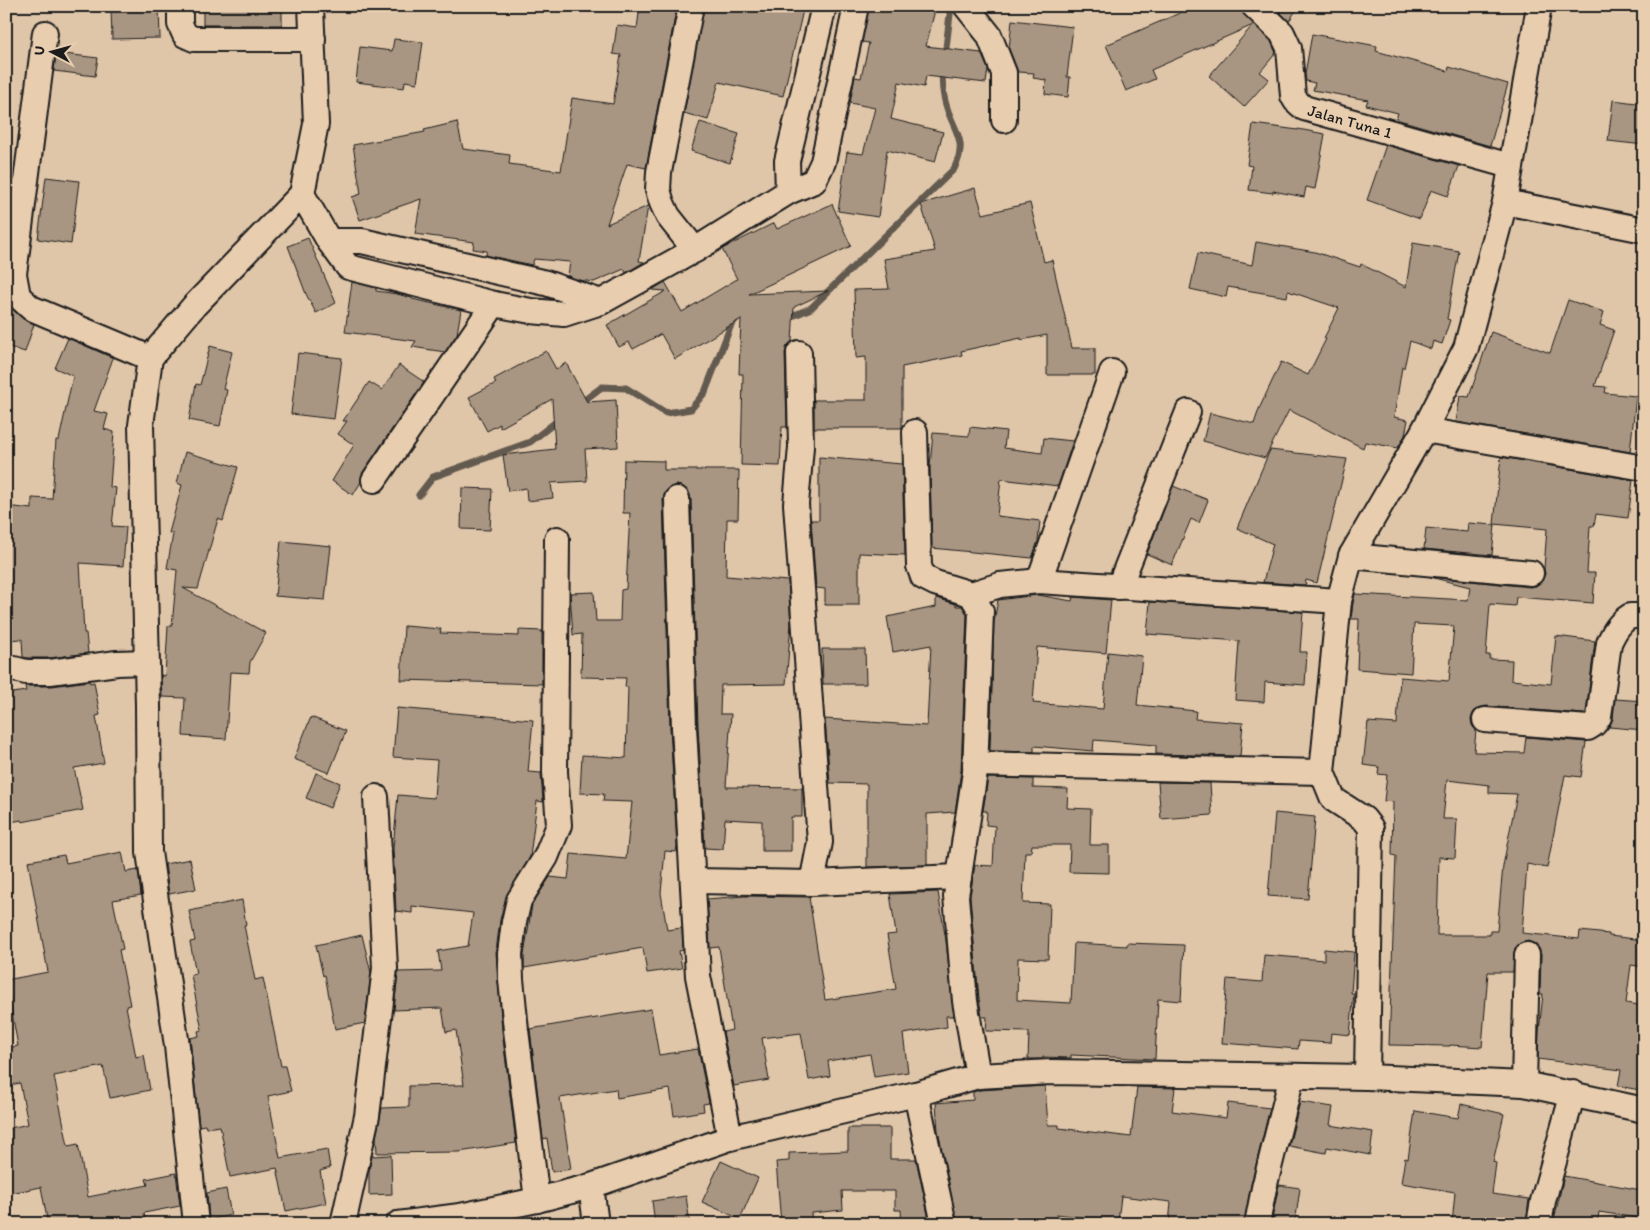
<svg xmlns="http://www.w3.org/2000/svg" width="1650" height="1230" font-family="Itim,sans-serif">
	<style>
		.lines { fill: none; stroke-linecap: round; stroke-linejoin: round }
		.stream { stroke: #635a50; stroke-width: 7 }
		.building { fill: #a99682; stroke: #1c1c1c; fill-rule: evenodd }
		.minor-casing { stroke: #1c1c1c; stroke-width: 28 }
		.minor { stroke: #e8cdaf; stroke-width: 24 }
		.labels { text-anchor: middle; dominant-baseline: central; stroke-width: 5; stroke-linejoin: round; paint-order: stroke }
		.street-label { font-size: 16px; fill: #1c1c1c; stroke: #e8cdaf }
	</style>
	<rect width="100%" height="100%" fill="#e0c6a9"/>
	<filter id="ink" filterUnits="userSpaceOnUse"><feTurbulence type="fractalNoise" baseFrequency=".02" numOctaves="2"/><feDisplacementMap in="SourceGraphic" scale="10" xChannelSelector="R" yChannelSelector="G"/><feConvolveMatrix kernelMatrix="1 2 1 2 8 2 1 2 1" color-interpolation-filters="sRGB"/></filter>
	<g filter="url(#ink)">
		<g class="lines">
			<g class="stream">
				<polyline points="945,56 951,6"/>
				<path d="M785 316 795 315 811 308 954 169C967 143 957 135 948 111 943 97 941 84 943 69"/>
				<polyline points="579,404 602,387 626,388 666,413 691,409 705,392 731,325 736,319"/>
				<polyline points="419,495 433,477 530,442 561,418"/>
			</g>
		</g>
		<g class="building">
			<polygon points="117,6 159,6 160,38 112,39 111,9 117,9"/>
			<polygon points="203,6 280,6 280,10 282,10 282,25 203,25"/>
			<polygon points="640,6 677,6 646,168 627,164 607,224 648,206 639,261 644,262 626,273 624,269 594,282 579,280 568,276 570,262 534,259 532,265 486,255 487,251 473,249 474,242 415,234 421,199 360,220 352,197 361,194 353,145 425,132 424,130 457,122 463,149 510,155 509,164 561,171 572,98 613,104 621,55 613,54 617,25 637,28"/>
			<polygon points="704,6 804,6 783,96 719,82 708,120 684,113"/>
			<polygon points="869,6 936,6 926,46 981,53 988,69 986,83 926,76 924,87 899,82 891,119 943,132 935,162 887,150 878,217 838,211 847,152 863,154 875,108 850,103 855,77 861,78 869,43 862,42"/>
			<polygon points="1192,6 1236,6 1271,41 1276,53 1260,72 1269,79 1244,107 1209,76 1253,25 1151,70 1155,79 1126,91 1106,45 1189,9"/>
			<polygon points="1274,6 1299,6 1289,21"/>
			<polygon points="1012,20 1073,27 1067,77 1070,77 1068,97 1045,94 1046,80 1033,78 1034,73 1018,72 1009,49"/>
			<polygon points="1312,34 1377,46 1376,51 1448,71 1449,67 1508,84 1490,146 1396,119 1398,113 1366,105 1368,100 1313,90 1315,83 1306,81 1305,74"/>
			<polygon points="394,39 423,42 417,83 405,81 404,88 356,82 360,47 392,51"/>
			<polygon points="56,53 98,58 95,76 54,71"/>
			<polygon points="1613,100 1644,104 1644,145 1608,141"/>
			<polygon points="700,122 739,134 730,163 691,151"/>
			<polygon points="1253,124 1298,130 1298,129 1325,134 1315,189 1306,187 1304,197 1273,191 1273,193 1249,190 1252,166 1247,165"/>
			<polygon points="1386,145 1459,166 1448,196 1431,190 1420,219 1367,200"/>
			<polygon points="46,177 79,181 71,244 38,239"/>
			<polygon points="975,188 983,214 1030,203 1044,262 1052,260 1072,348 1095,348 1095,375 1047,375 1047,335 1021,340 1021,338 961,351 962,355 902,367 902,428 814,428 814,400 866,400 866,357 856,358 854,290 889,289 884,259 935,251 921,204"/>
			<polygon points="832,204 851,246 749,294 828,291 794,307 792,341 787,346 785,353 787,427 782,427 780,466 741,465 743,374 739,374 741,319 675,359 661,334 633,349 629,342 619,347 607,325 666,291 652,290 665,282 682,312 737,279 722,249 774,223 777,229"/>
			<polygon points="308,238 336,303 316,313 306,294 288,246"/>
			<polygon points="1256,242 1315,252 1360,267 1361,264 1406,287 1413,243 1459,251 1447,319 1450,320 1442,344 1433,341 1431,349 1410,341 1404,368 1402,367 1394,417 1408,420 1405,435 1398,448 1365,442 1363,448 1289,410 1265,458 1203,441 1210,413 1254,424 1259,409 1281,362 1308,375 1326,339 1324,338 1339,308 1288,291 1287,297 1228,287 1226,297 1190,289 1198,253 1252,265"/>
			<polygon points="352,282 376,288 376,291 397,294 412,298 412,299 461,310 457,334 445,352 412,347 416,341 345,332"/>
			<polygon points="1568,300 1604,312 1600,325 1614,330 1595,386 1606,387 1605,393 1636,396 1630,452 1456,422 1460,396 1469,397 1491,332 1550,353"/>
			<polygon points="6,306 10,307 22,318 34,324 25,352 6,346"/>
			<polygon points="68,338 113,358 94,411 108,414 104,429 114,432 110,487 116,488 112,526 126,527 123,566 80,563 84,633 86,633 88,653 49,658 28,658 23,657 22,639 6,640 6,506 32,509 32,498 52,499 56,440 59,440 73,376 55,368"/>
			<polygon points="210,346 232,352 223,389 227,390 220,426 189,420 196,384 200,385"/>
			<polygon points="546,351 556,369 566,363 587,402 616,400 618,447 585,449 587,481 551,483 553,498 527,501 526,488 508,491 503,455 555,449 552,399 500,428 500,424 487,431 469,397 496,383 494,379"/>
			<polygon points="298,353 342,358 334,419 291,414"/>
			<polygon points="399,365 424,382 363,472 361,482 353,495 332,481 354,445 338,434 347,421 343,421 369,382 382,390"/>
			<polygon points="970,427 1006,431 1004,448 1042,453 1044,438 1073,441 1058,486 1001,479 997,516 1040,521 1038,541 1032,558 932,548 930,466 933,433 969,436"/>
			<polygon points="1270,450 1347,459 1317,583 1306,580 1305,585 1263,582 1273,544 1237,528"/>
			<polygon points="185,452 238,467 223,521 218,519 198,589 183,588 266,633 250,662 249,673 230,672 226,739 183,736 185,698 162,697 161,675 165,676 168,626 172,626 177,570 167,568 173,534 169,533 182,485 177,483"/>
			<polygon points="819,457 902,464 905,555 859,553 859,605 825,605 825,589 816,588 811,520 819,520"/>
			<path d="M1501 457 1633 480 1628 518 1596 514 1594 526H1590L1587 573H1595L1593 603 1516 597 1515 606 1490 604 1486 655H1490L1489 659 1512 660 1511 680 1551 684 1556 636 1595 641 1586 713 1584 714 1486 706 1479 708 1474 712 1471 719 1472 725 1476 730 1474 752 1524 753 1526 737 1586 742 1581 777 1565 775 1547 868 1527 864 1522 933 1579 939 1580 931 1609 934V936L1644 940V967L1631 965 1626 1003 1644 1006V1066L1640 1090 1618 1086 1621 1070 1538 1059 1539 1032 1543 994H1540L1541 955 1539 948 1535 944 1528 941 1520 943 1515 948 1513 972H1488L1482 1047 1450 1045V1046L1389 1045 1396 856 1392 855 1393 802 1384 801 1387 775 1378 774 1379 767 1363 765 1368 722 1397 724 1400 677 1449 681 1454 626 1414 624 1411 673 1357 669 1359 619H1351L1353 603 1355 594 1468 600 1470 587 1430 577 1530 587 1536 586 1542 581 1545 574 1544 568 1547 529 1494 524ZM1447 780 1489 785V793L1517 794 1503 866 1497 931H1490V935H1437L1439 857 1455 858 1457 819H1443Z"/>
			<polygon points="624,460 664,461 664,470 739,470 738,519 727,519 726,576 788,581 791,623 786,684 721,685 720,714 731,714 726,787 802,788 802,817 791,817 791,851 762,851 762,821 725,819 723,849 705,848 698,726 691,499 689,492 684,487 677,485 670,487 665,492 663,499 670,728 677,846 676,852 665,851 661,893 667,930 682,928 683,950 679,951 682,968 647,973 643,948 524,968 524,955 532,905 550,877 568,879 571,854 626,859 632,802 603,801 604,794 580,793 582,755 626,758 628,687 625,687 626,678 581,677 582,634 573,635 570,593 594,592 596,621 620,621 621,590 626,589 630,513 623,513"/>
			<polygon points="1173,486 1208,500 1199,523 1191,519 1172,565 1147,554"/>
			<polygon points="462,488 492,489 490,530 461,529"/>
			<polygon points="1468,523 1495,525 1492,555 1424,549 1426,528 1467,532"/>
			<polygon points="281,541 331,546 325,600 275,596"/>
			<polygon points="1038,595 1072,601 1073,597 1111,600 1106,653 1037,647 1033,703 1103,709 1108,652 1142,656 1137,705 1196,711 1195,719 1243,723 1240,756 1156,754 1156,745 1094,740 1093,751 1034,746 1034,752 990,751 994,622 998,600"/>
			<polygon points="936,598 956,604 956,606 962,606 967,614 961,771 955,812 927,814 927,865 867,867 867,784 830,783 825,719 927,726 931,645 893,652 887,617 936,607"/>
			<polygon points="1150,602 1303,612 1300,652 1307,652 1305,685 1265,682 1264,702 1235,700 1239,641 1147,634"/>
			<polygon points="404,626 441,629 440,633 519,636 519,630 542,631 542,684 401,680"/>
			<polygon points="822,649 865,649 866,684 823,684"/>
			<polygon points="89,681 90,683 94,682 100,715 96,716 104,763 74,768 83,810 22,822 21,820 6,823 6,694 26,691 25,686 52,686"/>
			<polygon points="1615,699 1644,701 1644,730 1609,727 1613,719"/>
			<polygon points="397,708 533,720 528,772 541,773 543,802 537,801 530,857 506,897 500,920 496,952 502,1031 516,1143 459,1152 377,1153 376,1137 382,1108 409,1107 409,1086 464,1085 456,1030 446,1032 442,1008 394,1010 398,972 441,971 438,951 468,946 473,913 412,906 412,913 396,911 393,848 398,795 434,798 437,760 393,757"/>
			<polygon points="311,717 346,731 329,773 294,759"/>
			<polygon points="316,773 340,783 330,808 306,798"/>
			<polygon points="988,778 1033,779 1033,788 1068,789 1067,808 1091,809 1090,845 1109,845 1109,873 1069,872 1070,845 1032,845 1031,852 1025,852 1023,903 1050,904 1048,959 1018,958 1017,1000 1071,1003 1074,943 1127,946 1127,943 1184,945 1181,1001 1158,999 1155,1059 1071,1055 1071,1058 1043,1057 1043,1059 1028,1059 1029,1032 986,1031 987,1017 982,1017 979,999 970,896 975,865 993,866 995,826 986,825 987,811 983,811"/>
			<polygon points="1158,782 1210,783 1212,815 1161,819"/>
			<polygon points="1275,813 1315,817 1308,899 1268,896"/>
			<polygon points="122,852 126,872 138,870 141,895 113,900 123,949 119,950 130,1005 126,1006 136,1057 144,1055 150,1090 110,1098 103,1066 54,1076 68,1146 78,1144 88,1197 148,1185 146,1179 176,1173 180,1206 144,1213 145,1218 115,1224 48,1224 41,1187 6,1194 6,1129 28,1124 20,1083 6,1086 6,1048 18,1046 6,980 48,972 28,861 64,855 66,863"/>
			<polygon points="190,859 196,889 169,894 165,864"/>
			<polygon points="938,892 946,941 954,1016 946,1016 947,1027 903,1034 908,1072 874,1077 870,1054 828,1061 830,1076 809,1080 801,1033 762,1038 769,1080 734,1086 723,1032 732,1030 719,947 710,948 707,899 744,896 809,897 825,1000 896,989 887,935 896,934 890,894"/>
			<polygon points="242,900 246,925 244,925 255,980 263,978 281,1066 285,1066 291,1091 268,1096 280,1158 327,1149 330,1168 320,1171 326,1203 286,1211 277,1168 230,1177 220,1126 206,1128 205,1125 199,1126 190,1038 199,1036 198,1031 202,1030 191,975 196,974 190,942 195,941 189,911"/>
			<polygon points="362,935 371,973 365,1023 335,1029 325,975 323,976 316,945"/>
			<polygon points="1324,949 1354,952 1351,993 1354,993 1350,1035 1331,1033 1330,1043 1299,1041 1298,1049 1222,1043 1227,979 1262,982 1264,955 1324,960"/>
			<polygon points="651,1009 659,1055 698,1049 709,1103 703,1104 704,1111 674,1116 670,1089 617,1098 616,1089 560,1098 571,1169 552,1172 547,1138 543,1139 530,1029"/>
			<polygon points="1045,1086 1048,1125 1059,1125 1059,1128 1131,1137 1137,1087 1175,1088 1172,1111 1226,1118 1228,1103 1270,1108 1251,1185 1244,1224 1169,1224 1171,1202 1121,1196 1118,1222 1057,1214 1058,1224 957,1224 938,1131 936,1103 973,1100 973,1092 980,1090"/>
			<polygon points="1300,1102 1333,1107 1330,1125 1373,1132 1370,1155 1327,1147 1326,1153 1289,1146"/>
			<polygon points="1461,1104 1504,1114 1493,1162 1496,1163 1492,1194 1529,1199 1526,1224 1452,1224 1455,1192 1401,1183 1405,1158 1408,1159 1415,1111 1458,1118"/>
			<polygon points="848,1128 890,1128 890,1159 916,1159 930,1224 902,1224 901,1210 895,1210 895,1191 842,1191 843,1210 811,1213 812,1224 781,1224 776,1162 789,1161 789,1153 848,1151"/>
			<polygon points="391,1155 392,1194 369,1195 369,1171 372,1156"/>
			<polygon points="721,1161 758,1178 740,1219 702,1202"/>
			<polygon points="1564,1176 1641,1190 1640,1198 1644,1198 1644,1219 1599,1212 1597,1224 1553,1224"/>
			<polygon points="1279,1185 1300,1188 1295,1224 1271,1224"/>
			<polygon points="226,1189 231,1215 209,1220 207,1193"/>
			<polygon points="686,1196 690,1224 655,1224 652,1201"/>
		</g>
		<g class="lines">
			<defs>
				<g id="minor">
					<polyline points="180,6 180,24 185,35 194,39 313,39"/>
					<polyline points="691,6 659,172 658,190 662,203 668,216 695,250"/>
					<polyline points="966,6 989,35 1004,73 1004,120"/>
					<path id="s1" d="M1254 6 1282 33 1289 48 1293 96 1296 101 1304 108 1510 166"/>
					<polyline points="45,33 14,274 18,296 31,308 150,358"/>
					<polyline points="788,192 787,161 824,6"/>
					<polyline points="302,194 329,241 348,267 494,304 531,311 564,314 601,302 695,250 788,192 814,181 823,162 856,6"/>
					<polyline points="1505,202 1644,230"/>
					<polyline points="329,241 362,241 546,283 601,302"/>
					<polyline points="1424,430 1644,468"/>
					<polyline points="915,432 919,566 923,577 935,583 971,594 981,611 975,772 956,896 965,1001 978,1076"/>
					<polyline points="374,480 494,304"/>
					<polyline points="677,499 684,727 698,976 730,1138"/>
					<polyline points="1351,556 1531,573"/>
					<polyline points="1039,581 1112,372"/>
					<polyline points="1119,587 1188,412"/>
					<polyline points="971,594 1000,585 1039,581 1339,601"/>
					<polyline points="6,667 26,672 50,672 117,663 146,662"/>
					<path d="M1485 720 1588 728C1593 725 1596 723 1599 717L1609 643C1614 632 1619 623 1630 616H1644"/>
					<polyline points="975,764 1322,772"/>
					<polyline points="693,881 812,883 820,842 796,504 801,447 799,353"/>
					<polyline points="812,883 959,877"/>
					<polyline points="1367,1077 1371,828 1364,819 1333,799 1322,772 1339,601 1351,556 1424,430 1466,348 1505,202 1539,6"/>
					<polyline points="1524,1084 1527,955"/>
					<polyline points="916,1094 944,1224"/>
					<polyline points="591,1186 596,1224"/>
					<polyline points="537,1200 516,1030 511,979 510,954 514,922 519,900 546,857 559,825 555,772 557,539"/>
					<polyline points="196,1224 177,1046 149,852 148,705 141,425 150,358 194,306 302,194 316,124 311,6"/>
					<polyline points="343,1224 367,1116 385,968 376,797"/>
					<polyline points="398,1224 460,1216 537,1200 591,1186 730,1138 916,1094 978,1076 1051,1072 1367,1077 1524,1084 1644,1110"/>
					<polyline points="1257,1224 1264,1188 1292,1076"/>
					<polyline points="1539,1224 1543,1201 1573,1093"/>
				</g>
			</defs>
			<use href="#minor" class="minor-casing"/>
			<use href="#minor" class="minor"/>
		</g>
	</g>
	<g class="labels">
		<g class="street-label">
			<text stroke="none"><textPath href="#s1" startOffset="168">Jalan Tuna 1</textPath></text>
		</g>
	</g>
	<rect width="1650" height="1230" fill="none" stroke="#e8cdaf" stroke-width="25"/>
	<rect x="12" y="12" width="1625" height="1205" fill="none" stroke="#1c1c1c" stroke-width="2" filter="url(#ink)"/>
	<g transform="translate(52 52) rotate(276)" stroke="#e8cdaf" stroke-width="4" paint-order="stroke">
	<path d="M0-4L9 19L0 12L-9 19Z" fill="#1c1c1c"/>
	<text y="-8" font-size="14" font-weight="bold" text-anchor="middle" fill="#1c1c1c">U</text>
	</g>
</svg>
